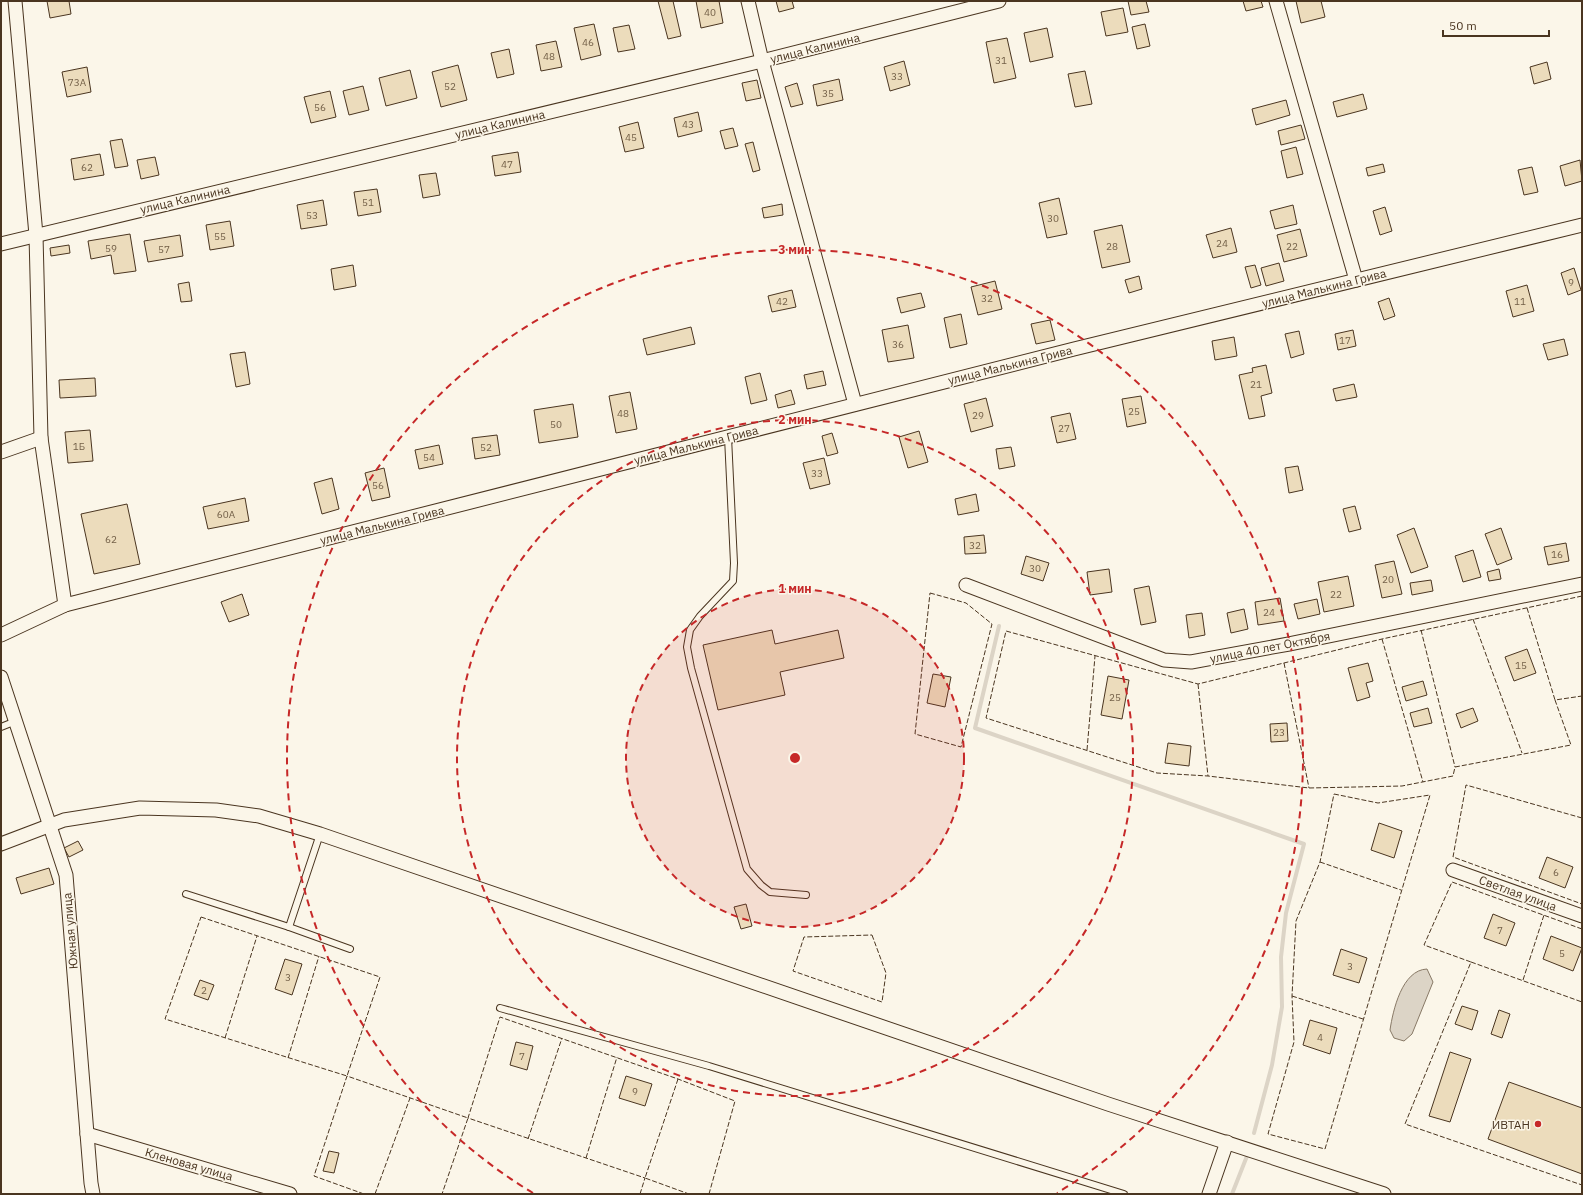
<svg xmlns="http://www.w3.org/2000/svg" width="1583" height="1195" font-family="'IBM Plex Sans',sans-serif">
	<style>
		.water { fill: #dcd4c6; stroke: #887966 }
		.lines { fill: none; stroke-linecap: round; stroke-linejoin: round }
		.stream { stroke: #dcd4c6; stroke-width: 4 }
		.building { fill: #ecdcbc; stroke: #4a3520 }
		.lane-casing { stroke: #4a3520; stroke-width: 8 }
		.street-casing { stroke: #4a3520; stroke-width: 15 }
		.lane { stroke: #fbf6e9; stroke-width: 6 }
		.street { stroke: #fbf6e9; stroke-width: 13 }
		.fence { stroke: #4a3520; stroke-width: 1; stroke-dasharray: 5 2; stroke-linecap: butt }
		.ring { fill: none; stroke: #c62828; stroke-width: 2; stroke-dasharray: 7 5 }
		.poi-dot { fill: #c62828; stroke: #fbf6e9; stroke-width: 1.5 }
		.labels { text-anchor: middle; dominant-baseline: central; stroke-width: 3; stroke-linejoin: round; paint-order: stroke }
		.number-label { font-size: 10px; fill: #725f47 }
		.street-label { font-size: 12px; fill: #4a3520; stroke: #fbf6e9 }
		.poi-label { font-size: 12px; fill: #4a3520; stroke: #fbf6e9; text-anchor: end }
		.centre { fill: #c62828; stroke: #fbf6e9; stroke-width: 2 }
		.ring-label { font-size: 12px; text-anchor: middle; font-weight: bold; fill: #c62828; stroke: #fbf6e9; stroke-width: 3; stroke-linejoin: round; paint-order: stroke }
	</style>
	<rect width="100%" height="100%" fill="#fbf6e9"/>
	<path class="water" d="M1427 969 1433 982 1412 1034 1404 1041 1394 1038 1390 1030C1393 1010 1402 970 1427 969Z"/>
	<g class="lines">
		<g class="stream">
			<polyline points="999,626 975,728 1304,844 1286,913 1281,957 1282,1007 1272,1065 1254,1133"/>
			<polyline points="1232,1194 1247,1156"/>
		</g>
	</g>
	<g class="building">
		<polygon points="47,1 69,1 71,14 50,18"/>
		<polygon points="658,1 673,1 681,36 668,39"/>
		<polygon points="696,1 719,1 723,23 701,28"/>
		<polygon points="776,1 792,1 794,8 779,12"/>
		<polygon points="1128,1 1146,1 1149,12 1131,15"/>
		<polygon points="1243,1 1261,1 1263,7 1246,11"/>
		<polygon points="1296,1 1321,1 1325,17 1301,23"/>
		<polygon points="1123,8 1128,32 1106,36 1101,12"/>
		<polygon points="594,24 601,55 581,60 574,28"/>
		<polygon points="1145,24 1150,46 1137,49 1132,27"/>
		<polygon points="629,25 635,49 618,52 613,28"/>
		<polygon points="1047,28 1053,57 1030,62 1024,33"/>
		<polygon points="1007,38 1016,78 994,83 986,42"/>
		<polygon points="556,41 562,67 541,71 536,45"/>
		<polygon points="509,49 514,74 497,78 491,53"/>
		<polygon points="904,61 910,85 890,91 884,67"/>
		<polygon points="1547,62 1551,79 1534,84 1530,67"/>
		<polygon points="458,65 467,100 441,107 432,72"/>
		<polygon points="87,67 91,92 67,97 62,72"/>
		<polygon points="410,70 417,98 386,106 379,78"/>
		<polygon points="1085,71 1092,104 1075,107 1068,74"/>
		<polygon points="839,79 843,100 817,106 813,85"/>
		<polygon points="757,80 761,98 746,101 742,83"/>
		<polygon points="797,83 803,104 791,107 785,87"/>
		<polygon points="363,86 369,110 349,115 343,91"/>
		<polygon points="330,91 336,117 311,123 304,97"/>
		<polygon points="1363,94 1367,109 1337,117 1333,102"/>
		<polygon points="1286,100 1290,115 1256,125 1252,109"/>
		<polygon points="698,112 702,131 678,137 674,118"/>
		<polygon points="638,122 644,148 625,152 619,127"/>
		<polygon points="1301,125 1305,139 1281,145 1278,131"/>
		<polygon points="733,128 738,146 725,149 720,131"/>
		<polygon points="122,139 128,166 115,168 110,141"/>
		<polygon points="753,142 760,170 753,172 745,144"/>
		<polygon points="1296,147 1303,174 1287,178 1281,151"/>
		<polygon points="518,152 521,172 495,176 492,156"/>
		<polygon points="100,154 104,175 74,180 71,159"/>
		<polygon points="155,157 159,175 141,179 137,160"/>
		<polygon points="1580,160 1582,181 1565,186 1560,166"/>
		<polygon points="1383,164 1385,172 1368,176 1366,168"/>
		<polygon points="1532,167 1538,192 1524,195 1518,170"/>
		<polygon points="436,173 440,195 423,198 419,175"/>
		<polygon points="377,189 381,212 358,216 354,192"/>
		<polygon points="1059,198 1067,234 1047,238 1039,203"/>
		<polygon points="323,200 327,225 301,229 297,205"/>
		<polygon points="782,204 783,215 764,218 762,208"/>
		<polygon points="1293,205 1297,224 1275,229 1270,211"/>
		<polygon points="1385,207 1392,231 1380,235 1373,211"/>
		<polygon points="230,221 234,246 210,250 206,225"/>
		<polygon points="1122,225 1130,262 1102,268 1094,231"/>
		<polygon points="1231,228 1237,252 1213,258 1206,235"/>
		<polygon points="1300,229 1307,256 1284,262 1277,235"/>
		<polygon points="130,234 136,271 114,274 111,255 91,259 88,241"/>
		<polygon points="180,235 183,256 148,262 144,241"/>
		<polygon points="69,245 70,253 51,256 50,248"/>
		<polygon points="1279,263 1284,281 1266,286 1261,268"/>
		<polygon points="353,265 356,286 334,290 331,269"/>
		<polygon points="1255,265 1261,285 1251,288 1245,267"/>
		<polygon points="1574,268 1581,290 1568,295 1561,273"/>
		<polygon points="1139,276 1142,289 1129,293 1125,280"/>
		<polygon points="995,281 1002,309 978,315 971,287"/>
		<polygon points="189,282 192,301 181,302 178,284"/>
		<polygon points="1527,285 1534,311 1513,317 1506,291"/>
		<polygon points="792,290 796,307 772,312 768,296"/>
		<polygon points="921,293 925,307 901,313 897,298"/>
		<polygon points="1389,298 1395,316 1384,320 1378,302"/>
		<polygon points="961,314 967,344 950,348 944,318"/>
		<polygon points="1050,320 1055,340 1036,344 1031,324"/>
		<polygon points="908,325 914,358 888,362 882,330"/>
		<polygon points="691,327 695,344 647,355 643,339"/>
		<polygon points="1353,330 1356,346 1338,350 1335,334"/>
		<polygon points="1299,331 1304,354 1291,358 1285,334"/>
		<polygon points="1234,337 1237,356 1215,360 1212,341"/>
		<polygon points="1564,339 1568,355 1548,360 1543,344"/>
		<polygon points="245,352 250,384 236,387 230,354"/>
		<polygon points="1266,365 1272,393 1261,396 1265,416 1249,419 1239,375 1253,372 1252,368"/>
		<polygon points="823,371 826,385 807,389 804,375"/>
		<polygon points="760,373 767,400 751,404 745,377"/>
		<polygon points="95,378 96,396 60,398 59,380"/>
		<polygon points="1354,384 1357,397 1336,401 1333,389"/>
		<polygon points="791,390 795,404 778,408 775,395"/>
		<polygon points="630,392 637,429 616,433 609,396"/>
		<polygon points="1141,396 1146,423 1127,427 1122,399"/>
		<polygon points="986,398 993,426 971,432 964,404"/>
		<polygon points="573,404 578,437 539,443 534,410"/>
		<polygon points="1070,413 1076,439 1057,443 1051,417"/>
		<polygon points="90,430 93,461 68,463 65,432"/>
		<polygon points="919,431 928,462 908,468 899,437"/>
		<polygon points="832,433 838,453 827,456 822,436"/>
		<polygon points="497,435 500,455 475,459 472,438"/>
		<polygon points="439,445 443,464 419,469 415,450"/>
		<polygon points="1011,447 1015,466 999,469 996,449"/>
		<polygon points="824,458 830,484 810,489 803,463"/>
		<polygon points="1298,466 1303,490 1289,493 1285,468"/>
		<polygon points="384,468 390,497 372,501 365,473"/>
		<polygon points="332,478 339,509 322,514 314,483"/>
		<polygon points="976,494 979,511 958,515 955,499"/>
		<polygon points="245,498 249,521 208,529 203,507"/>
		<polygon points="127,504 140,564 94,574 81,514"/>
		<polygon points="1355,506 1361,529 1349,532 1343,509"/>
		<polygon points="1414,528 1428,567 1411,573 1397,535"/>
		<polygon points="1501,528 1512,559 1497,565 1485,534"/>
		<polygon points="984,535 986,553 965,554 964,537"/>
		<polygon points="1566,543 1569,561 1548,565 1544,547"/>
		<polygon points="1473,550 1481,577 1463,582 1455,556"/>
		<polygon points="1026,556 1049,563 1043,581 1021,574"/>
		<polygon points="1394,561 1402,594 1382,598 1375,565"/>
		<polygon points="1109,569 1112,592 1090,595 1087,572"/>
		<polygon points="1499,569 1501,579 1489,581 1487,572"/>
		<polygon points="1348,576 1354,606 1324,612 1318,582"/>
		<polygon points="1431,580 1433,591 1412,595 1410,583"/>
		<polygon points="1149,586 1156,622 1141,625 1134,589"/>
		<polygon points="242,594 249,615 229,622 221,602"/>
		<polygon points="1280,598 1284,621 1258,625 1255,602"/>
		<polygon points="1317,599 1320,614 1298,619 1294,604"/>
		<polygon points="1244,609 1248,629 1231,633 1227,613"/>
		<polygon points="1202,613 1205,635 1189,638 1186,615"/>
		<polygon points="772,630 775,644 838,630 844,658 780,672 785,695 718,710 703,645"/>
		<polygon points="1527,649 1536,673 1514,681 1505,657"/>
		<polygon points="1368,663 1373,681 1366,683 1370,697 1357,701 1348,668"/>
		<polygon points="933,674 951,677 945,707 927,703"/>
		<polygon points="1108,676 1129,680 1122,719 1101,715"/>
		<polygon points="1423,681 1427,695 1406,701 1402,687"/>
		<polygon points="1428,708 1432,723 1414,727 1410,713"/>
		<polygon points="1473,708 1478,721 1461,728 1456,714"/>
		<polygon points="1287,723 1288,741 1271,742 1270,724"/>
		<polygon points="1168,743 1191,746 1189,766 1165,763"/>
		<polygon points="1379,823 1402,831 1394,858 1371,850"/>
		<polygon points="78,841 83,850 69,857 64,848"/>
		<polygon points="1547,857 1573,867 1565,888 1539,878"/>
		<polygon points="49,868 54,884 21,894 16,878"/>
		<polygon points="746,904 752,926 741,929 734,907"/>
		<polygon points="1493,914 1515,923 1506,946 1484,938"/>
		<polygon points="1551,936 1582,948 1573,971 1543,959"/>
		<polygon points="1341,949 1367,958 1359,983 1333,975"/>
		<polygon points="285,959 302,964 292,995 275,989"/>
		<polygon points="200,980 214,985 208,1000 194,995"/>
		<polygon points="1462,1006 1478,1011 1472,1030 1455,1024"/>
		<polygon points="1499,1010 1510,1014 1502,1038 1491,1034"/>
		<polygon points="1310,1020 1337,1028 1330,1054 1303,1045"/>
		<polygon points="516,1042 533,1046 527,1070 510,1065"/>
		<polygon points="1450,1052 1471,1059 1450,1122 1429,1116"/>
		<polygon points="626,1076 652,1084 645,1106 619,1098"/>
		<polygon points="1509,1082 1582,1108 1582,1174 1488,1139"/>
		<polygon points="329,1151 339,1153 334,1173 323,1171"/>
	</g>
	<g class="lines">
		<defs>
			<g id="lane">
				<polyline points="728,437 734,563 733,581 700,616 690,630 687,647 691,668 747,869 761,885 770,892 806,895"/>
				<polyline points="1,727 16,721"/>
				<polyline points="186,894 289,927 320,834"/>
				<polyline points="289,927 350,949"/>
				<polyline points="500,1008 709,1066 1124,1194"/>
			</g>
			<g id="street">
				<polyline points="15,1 36,235 41,438 65,605"/>
				<polyline points="748,1 762,61 855,404"/>
				<polyline points="1276,1 1356,280"/>
				<polyline points="1,244 762,61 999,1"/>
				<polyline points="1,452 41,438"/>
				<polyline points="966,585 1164,660 1191,662 1289,644 1582,584"/>
				<polyline points="1,635 65,605 1074,349 1582,225"/>
				<polyline points="1,677 66,875 91,1183 93,1194"/>
				<polyline points="1,844 64,820 140,808 216,810 259,816 320,834 1108,1104 1384,1194"/>
				<polyline points="1453,870 1582,916"/>
				<polyline points="87,1134 290,1194"/>
				<polyline points="1209,1194 1227,1142"/>
			</g>
		</defs>
		<use href="#lane" class="lane-casing"/>
		<use href="#street" class="street-casing"/>
		<use href="#lane" class="lane"/>
		<use href="#street" class="street"/>
		<g class="fence">
			<polygon points="930,593 966,603 992,624 961,747 915,734"/>
			<polyline points="1582,596 1382,639 1198,684 1006,631 986,718 1157,773 1208,776 1309,788 1402,786 1453,776 1455,767 1571,745 1555,700 1582,696"/>
			<polyline points="1527,608 1555,700"/>
			<polyline points="1473,619 1522,753"/>
			<polyline points="1421,630 1455,767"/>
			<polyline points="1382,639 1423,782"/>
			<polyline points="1284,663 1309,788"/>
			<polyline points="1198,684 1208,776"/>
			<polyline points="1087,750 1095,656"/>
			<polygon points="1334,794 1378,803 1430,795 1325,1149 1268,1134 1294,1042 1292,996 1296,921 1320,862"/>
			<polyline points="1582,818 1466,785 1453,857 1582,904"/>
			<polyline points="1320,862 1401,890"/>
			<polygon points="201,917 380,977 347,1076 165,1019"/>
			<polyline points="1582,929 1452,882 1424,945 1471,962 1405,1124 1582,1185"/>
			<polygon points="872,935 886,973 882,1002 793,971 804,937"/>
			<polyline points="1471,962 1582,1002"/>
			<polyline points="1523,980 1544,915"/>
			<polyline points="1292,996 1363,1019"/>
			<polyline points="225,1038 257,936"/>
			<polyline points="288,1058 319,956"/>
			<polyline points="678,1079 645,1178 689,1194"/>
			<polyline points="528,1139 562,1038"/>
			<polyline points="586,1158 617,1057"/>
			<polyline points="364,1194 314,1176 347,1076 468,1118 442,1194"/>
			<polyline points="375,1194 410,1098"/>
			<polyline points="640,1194 645,1178 468,1118 500,1017 678,1079 735,1101 709,1194"/>
		</g>
	</g>
	<circle cx="795" cy="758" r="169" fill="#c62828" fill-opacity=".12"/>
	<g class="ring">
		<circle cx="795" cy="758" r="169"/>
		<circle cx="795" cy="758" r="338"/>
		<path d="M533 1193A508 508 0 1 1 1057 1193"/>
	</g>
	<circle class="poi-dot" cx="1538" cy="1124" r="4"/>
	<g class="labels">
		<g class="number-label">
			<text x="710" y="12">40</text>
			<text x="588" y="42">46</text>
			<text x="549" y="56">48</text>
			<text x="1001" y="60">31</text>
			<text x="897" y="76">33</text>
			<text x="77" y="82">73А</text>
			<text x="450" y="86">52</text>
			<text x="828" y="93">35</text>
			<text x="320" y="107">56</text>
			<text x="688" y="124">43</text>
			<text x="631" y="137">45</text>
			<text x="507" y="164">47</text>
			<text x="87" y="167">62</text>
			<text x="368" y="202">51</text>
			<text x="312" y="215">53</text>
			<text x="1053" y="218">30</text>
			<text x="220" y="236">55</text>
			<text x="1222" y="243">24</text>
			<text x="1112" y="246">28</text>
			<text x="1292" y="246">22</text>
			<text x="111" y="248">59</text>
			<text x="164" y="249">57</text>
			<text x="1571" y="282">9</text>
			<text x="987" y="298">32</text>
			<text x="782" y="301">42</text>
			<text x="1520" y="301">11</text>
			<text x="1345" y="340">17</text>
			<text x="898" y="344">36</text>
			<text x="1256" y="384">21</text>
			<text x="1134" y="411">25</text>
			<text x="623" y="413">48</text>
			<text x="978" y="415">29</text>
			<text x="556" y="424">50</text>
			<text x="1064" y="428">27</text>
			<text x="79" y="446">1Б</text>
			<text x="486" y="447">52</text>
			<text x="429" y="457">54</text>
			<text x="817" y="473">33</text>
			<text x="378" y="485">56</text>
			<text x="226" y="514">60А</text>
			<text x="111" y="539">62</text>
			<text x="975" y="545">32</text>
			<text x="1557" y="554">16</text>
			<text x="1035" y="568">30</text>
			<text x="1388" y="579">20</text>
			<text x="1336" y="594">22</text>
			<text x="1269" y="612">24</text>
			<text x="1521" y="665">15</text>
			<text x="1115" y="697">25</text>
			<text x="1279" y="732">23</text>
			<text x="1556" y="872">6</text>
			<text x="1500" y="930">7</text>
			<text x="1562" y="953">5</text>
			<text x="1350" y="966">3</text>
			<text x="288" y="977">3</text>
			<text x="204" y="990">2</text>
			<text x="1320" y="1037">4</text>
			<text x="522" y="1056">7</text>
			<text x="635" y="1091">9</text>
		</g>
		<g class="street-label">
			<text transform="translate(815 48) rotate(-14)">улица Калинина</text>
			<text transform="translate(500 124) rotate(-13)">улица Калинина</text>
			<text transform="translate(185 199) rotate(-13)">улица Калинина</text>
			<text transform="translate(1324 288) rotate(-14)">улица Малькина Грива</text>
			<text transform="translate(1010 365) rotate(-14)">улица Малькина Грива</text>
			<text transform="translate(696 445) rotate(-14)">улица Малькина Грива</text>
			<text transform="translate(382 525) rotate(-14)">улица Малькина Грива</text>
			<text transform="translate(1270 647) rotate(-11)">улица 40 лет Октября</text>
			<text transform="translate(1518 893) rotate(20)">Светлая улица</text>
			<text transform="translate(70 931) rotate(-95)">Южная улица</text>
			<text transform="translate(189 1164) rotate(16)">Кленовая улица</text>
		</g>
		<g class="poi-label">
			<text x="1530" y="1124">ИВТАН</text>
		</g>
	</g>
	<circle cx="795" cy="758" r="6" class="centre"/>
	<g class="ring-label">
		<text x="795" y="254">3 мин</text>
		<text x="795" y="424">2 мин</text>
		<text x="795" y="593">1 мин</text>
	</g>
	<rect width="1583" height="1195" fill="none" stroke="#4a3520" stroke-width="4"/>
	<path d="M1443 30v6h106v-6" fill="none" stroke="#4a3520" stroke-width="2"/>
	<text x="1449" y="30" font-size="12" fill="#4a3520" stroke="#fbf6e9" stroke-width="3" paint-order="stroke">50 m</text>
</svg>
